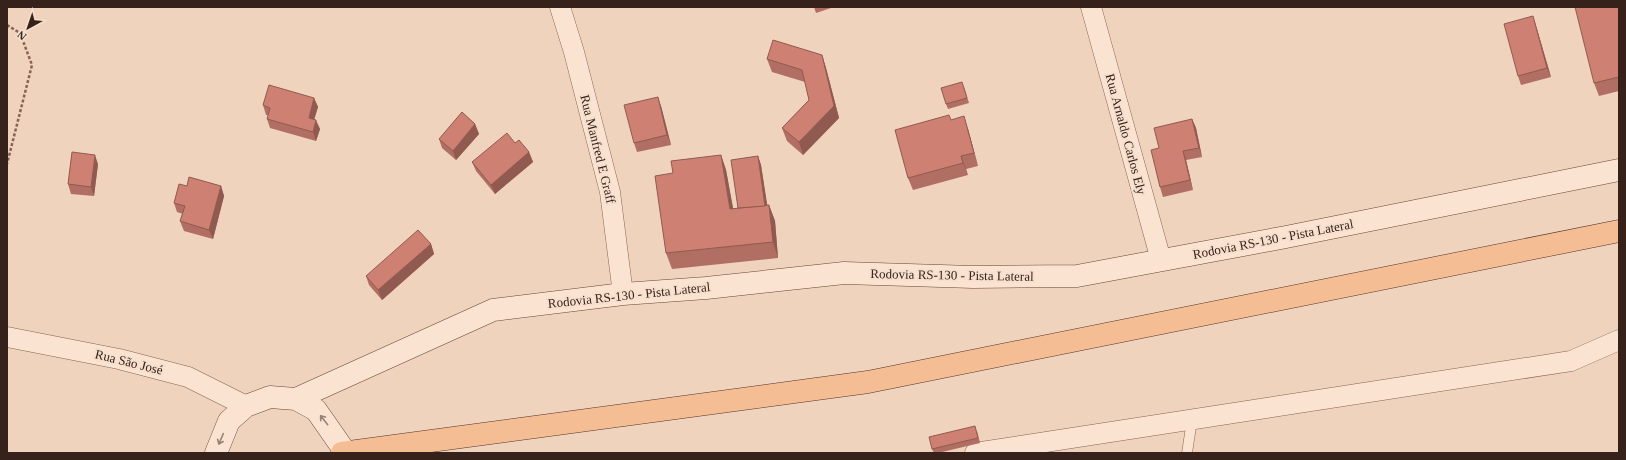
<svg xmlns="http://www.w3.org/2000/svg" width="1626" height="460" font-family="'Times New Roman',serif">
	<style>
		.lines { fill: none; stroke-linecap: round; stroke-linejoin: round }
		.lane-casing { stroke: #876356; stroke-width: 11 }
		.street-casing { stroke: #876356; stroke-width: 21 }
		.secondary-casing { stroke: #69453a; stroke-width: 23 }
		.primary-casing { stroke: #54332b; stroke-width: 23 }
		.path { stroke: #876356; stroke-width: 2.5; stroke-dasharray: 3 2; stroke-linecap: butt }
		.lane { stroke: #fae3d1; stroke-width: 10 }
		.street { stroke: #fae3d1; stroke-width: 20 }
		.secondary { stroke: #fae3d1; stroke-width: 22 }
		.primary { stroke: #f4bd93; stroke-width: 22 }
		.wall { fill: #b16e62 }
		.shaded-wall { fill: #905a50 }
		.building { fill: #ce8072; stroke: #905a50 }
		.oneway { stroke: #988276 }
		.labels { text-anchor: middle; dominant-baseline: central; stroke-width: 4; stroke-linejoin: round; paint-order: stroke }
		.street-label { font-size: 13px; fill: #36211b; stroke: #f6e0cd }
	</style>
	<rect width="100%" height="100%" fill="#efd3bd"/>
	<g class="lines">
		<defs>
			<polyline id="lane" points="1187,453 1192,420"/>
			<g id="street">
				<polyline points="560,7 574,52 610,192 623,294"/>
				<polyline points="1091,7 1161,260"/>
				<polyline points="7,337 119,359 188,377 246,406"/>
				<polyline points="975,453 1571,361 1619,340"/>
			</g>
			<g id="secondary">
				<polyline points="296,399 493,310 623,294 706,288 844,273 973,277 1077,276 1286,237 1619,170"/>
				<polyline points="216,453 229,421 246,406 270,397 296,399 316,410 346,453"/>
			</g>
			<polyline id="primary" points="342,453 868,382 1619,231"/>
		</defs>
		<use href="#lane" class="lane-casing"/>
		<use href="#street" class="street-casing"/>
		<use href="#secondary" class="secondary-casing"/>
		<use href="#primary" class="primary-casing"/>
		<polyline class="path" points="7,25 20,33 32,65 7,164"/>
		<use href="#lane" class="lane"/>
		<use href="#street" class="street"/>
		<use href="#secondary" class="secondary"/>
		<use href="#primary" class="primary"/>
	</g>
	<g class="wall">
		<polygon points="814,7 834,7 816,13"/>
		<polygon points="1619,7 1619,91 1599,96 1594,83"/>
		<polygon points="1533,16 1536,26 1551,77 1521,85 1518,76"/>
		<polygon points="822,55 826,68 839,118 803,155 787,141 782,128 809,100 805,82 772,72 767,59"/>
		<polygon points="964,87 969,103 948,109 946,104"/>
		<polygon points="314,98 318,107 314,119 320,129 316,141 270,128 267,119 268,115 266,115 263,105"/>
		<polygon points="661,106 671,145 637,152 634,143"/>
		<polygon points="1192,119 1196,128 1202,157 1186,160 1193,190 1163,197 1160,187 1159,148"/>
		<polygon points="951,120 968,129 978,166 966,169 968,175 913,190 908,178"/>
		<polygon points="475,124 479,134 456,160 442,148 439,139"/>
		<polygon points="515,143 529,152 533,162 495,194 476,171 472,162"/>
		<polygon points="721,155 726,170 733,209 738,208 758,156 761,165 767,206 769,205 775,221 778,258 672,269 666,253 673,173"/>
		<polygon points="98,164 94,196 71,194 68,184"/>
		<polygon points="187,186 221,186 224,196 213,239 184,231 180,221 183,214 177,212 174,203"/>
		<polygon points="431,244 434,254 382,300 369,285 366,276"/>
		<polygon points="977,431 980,443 938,453 934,453 932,449"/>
	</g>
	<g class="shaded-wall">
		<polygon points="1533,16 1536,26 1551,77 1547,68"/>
		<polygon points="822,55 826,68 839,118 803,155 799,142"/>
		<polygon points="658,97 661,106 671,145 667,135"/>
		<polygon points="314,98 318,107 312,127 309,118"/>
		<polygon points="964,116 968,129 978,166 974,153"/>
		<polygon points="1192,119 1196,128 1202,157 1199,148"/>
		<polygon points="316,120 320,129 316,141 313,132"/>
		<polygon points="475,124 479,134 456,160 453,151"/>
		<polygon points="1183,151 1186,160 1193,190 1190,180"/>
		<polygon points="529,152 533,162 495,194 491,185"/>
		<polygon points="95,155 98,164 94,196 91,187"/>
		<polygon points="721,155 726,170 736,224 730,209"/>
		<polygon points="758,156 761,165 769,216 765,206"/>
		<polygon points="961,156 966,169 968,175 963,163"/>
		<polygon points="221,186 224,196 213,239 209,230"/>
		<polygon points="769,205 775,221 778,258 773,242"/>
		<polygon points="431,244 434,254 382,300 378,290"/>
	</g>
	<g class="building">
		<polygon points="1575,7 1619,7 1619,77 1594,83"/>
		<polygon points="1533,16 1547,68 1518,76 1504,24"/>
		<polygon points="773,40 822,55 834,106 799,142 782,128 809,100 802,70 767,59"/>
		<polygon points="962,82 967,98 946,104 941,88"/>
		<polygon points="269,85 314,98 309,118 316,120 313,132 267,119 270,108 263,105"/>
		<polygon points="658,97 667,135 634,143 624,105"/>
		<polygon points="462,112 475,124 453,151 439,139"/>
		<polygon points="949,115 951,120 964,116 974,153 961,156 963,163 908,178 895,130"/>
		<polygon points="1192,119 1199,148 1183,151 1190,180 1160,187 1151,150 1159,148 1154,128"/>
		<polygon points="507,133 515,143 519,140 529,152 491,185 472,162"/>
		<polygon points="72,152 95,155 91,187 68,184"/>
		<polygon points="721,155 730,209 769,205 773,242 666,253 655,176 673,173 671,161"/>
		<polygon points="758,156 765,206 738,208 731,160"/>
		<polygon points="189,177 221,186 209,230 180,221 185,206 174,203 179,184 187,186"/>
		<polygon points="418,230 431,244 378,290 366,276"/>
		<polygon points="975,426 978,438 932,449 929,437"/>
	</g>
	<defs><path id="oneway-shaft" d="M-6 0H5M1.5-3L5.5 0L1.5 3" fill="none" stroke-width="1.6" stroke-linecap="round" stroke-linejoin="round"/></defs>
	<g class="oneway">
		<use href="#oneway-shaft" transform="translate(324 420) rotate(-128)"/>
		<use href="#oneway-shaft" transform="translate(221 439) rotate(113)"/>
	</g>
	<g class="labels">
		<g class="street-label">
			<text transform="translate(1126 134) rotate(75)">Rua Arnaldo Carlos Ely</text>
			<text transform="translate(598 149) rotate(76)">Rua Manfred E Graff</text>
			<text transform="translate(1273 239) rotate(-11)">Rodovia RS-130 - Pista Lateral</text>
			<text transform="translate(952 275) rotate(1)">Rodovia RS-130 - Pista Lateral</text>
			<text transform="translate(629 295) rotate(-6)">Rodovia RS-130 - Pista Lateral</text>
			<text transform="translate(129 362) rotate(14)">Rua São José</text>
		</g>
	</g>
	<rect width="1626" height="460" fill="none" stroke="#36211b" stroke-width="16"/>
	<g transform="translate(28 28) rotate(220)" stroke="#f6e0cd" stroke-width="3" paint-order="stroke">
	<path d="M0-3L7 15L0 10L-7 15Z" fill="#36211b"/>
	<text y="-6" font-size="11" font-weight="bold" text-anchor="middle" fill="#36211b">N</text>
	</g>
</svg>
